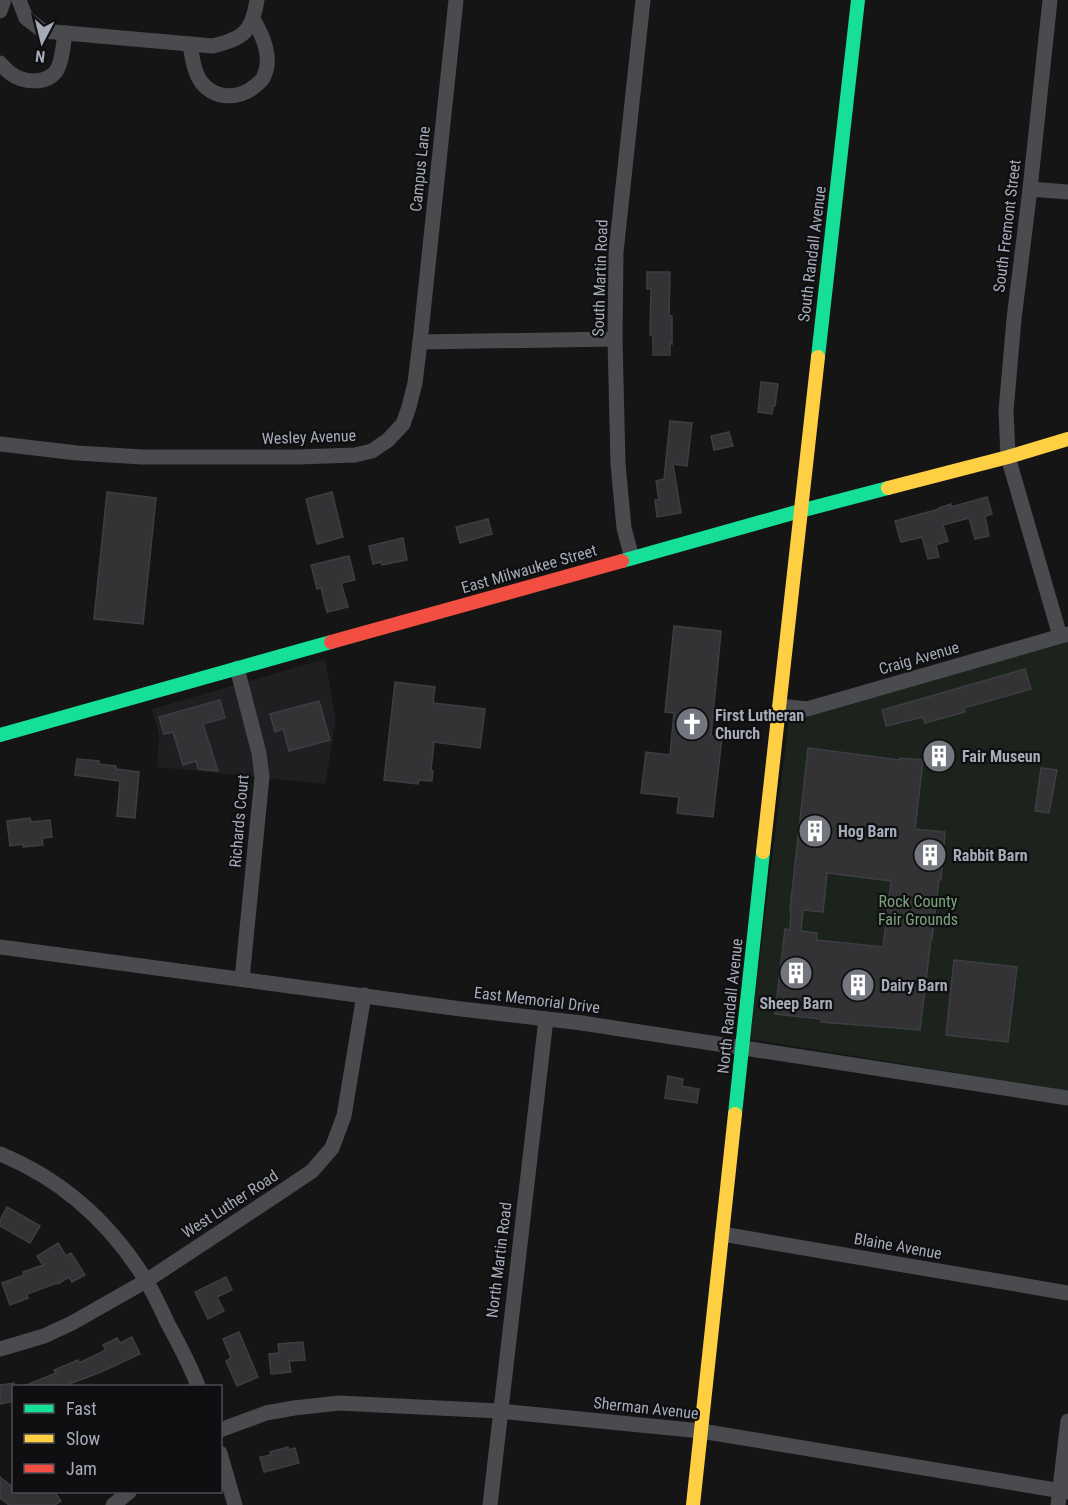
<svg xmlns="http://www.w3.org/2000/svg" width="1068" height="1505" font-family="'Roboto Condensed',sans-serif">
	<style>
		.built { fill: #1f1f21 }
		.green { fill: #1b231c }
		.building { fill: #333335; stroke: #3d3e42; stroke-width: 1.5; fill-rule: evenodd }
		.lines { fill: none; stroke-linecap: round; stroke-linejoin: round }
		.street { stroke: #494b4e; stroke-width: 15 }
		.fast { stroke: #16e098; stroke-width: 14 }
		.slow { stroke: #ffcf43; stroke-width: 14 }
		.jam { stroke: #f24e42; stroke-width: 14 }
		.labels { text-anchor: middle; dominant-baseline: central; stroke-width: 4.5; stroke-linejoin: round; paint-order: stroke }
		.street-label { font-size: 16px; fill: #a5abb8; stroke: #0f0f11 }
		.poi-label { font-size: 16px; font-weight: bold; fill: #a5abb8; stroke: #0f0f11; text-anchor: start }
		.park-label { font-size: 16px; fill: #7aa57b; stroke: #0f0f11 }
	</style>
	<rect width="100%" height="100%" fill="#151515"/>
	<polygon class="built" points="325,659 336,720 325,784 157,767 159,735 152,709"/>
	<polygon class="green" points="1068,641 1068,1091 750,1039 789,718"/>
	<g class="building">
		<polygon points="647,272 670,272 669,316 672,316 672,344 670,343 670,355 653,355 653,336 650,335 651,289 647,289"/>
		<polygon points="761,382 778,384 775,406 773,406 772,414 758,412"/>
		<polygon points="670,421 692,423 687,466 673,464 681,513 657,517 655,500 659,500 656,481 664,479"/>
		<polygon points="729,432 733,446 714,450 711,436"/>
		<polygon points="107,492 156,498 143,624 94,619"/>
		<polygon points="332,492 343,537 317,544 306,499"/>
		<polygon points="987,497 992,514 985,516 989,536 975,539 969,518 943,525 948,541 936,545 939,557 928,559 922,537 901,542 895,521 939,509 939,508 951,504 951,507"/>
		<polygon points="488,519 492,534 460,543 456,527"/>
		<polygon points="403,538 407,560 382,565 381,562 373,564 369,546"/>
		<polygon points="349,556 355,580 341,583 348,607 327,612 321,588 317,589 311,565"/>
		<polygon points="674,626 721,631 711,736 722,737 713,817 677,813 679,797 641,793 646,752 670,755 674,713 665,712"/>
		<polygon points="1025,669 1031,689 964,708 965,712 925,723 923,717 886,726 882,710"/>
		<polygon points="395,682 435,687 433,703 485,709 480,748 434,742 431,770 433,771 432,781 419,780 418,784 384,780"/>
		<polygon points="220,700 225,718 203,724 218,771 198,769 196,761 183,765 173,732 164,734 159,717"/>
		<polygon points="319,701 330,740 289,751 283,729 275,732 270,714"/>
		<polygon points="932,746 941,747 941,751 948,751 947,761 931,760"/>
		<path d="M808 748 900 760V758L923 760 915 829 945 832 941 880H939L932 939H931L920 1030 821 1022V1019L775 1014 785 929 790 930 791 909H790ZM827 873 891 881 883 947 817 940V933L801 931 803 910 823 912Z"/>
		<polygon points="77,759 99,761 99,764 116,766 116,769 139,772 135,818 117,816 120,781 75,775"/>
		<polygon points="1041,768 1057,770 1049,813 1035,811"/>
		<polygon points="30,818 31,822 50,820 52,837 42,838 43,845 23,847 23,844 10,846 7,821"/>
		<polygon points="954,960 1017,967 1008,1042 946,1035"/>
		<polygon points="668,1076 683,1079 682,1086 699,1089 697,1103 665,1098"/>
		<polygon points="7,1207 40,1226 30,1243 0,1226 0,1220"/>
		<polygon points="58,1243 66,1256 71,1253 85,1275 72,1282 69,1277 58,1284 57,1283 27,1294 28,1298 10,1305 2,1283 24,1275 23,1272 43,1265 37,1256"/>
		<polygon points="226,1277 232,1290 217,1297 224,1311 208,1319 195,1292"/>
		<polygon points="239,1332 258,1377 237,1386 226,1361 231,1358 223,1339"/>
		<polygon points="132,1337 140,1354 101,1372 64,1386 24,1386 56,1373 54,1370 78,1360 79,1363 106,1350 103,1345 117,1338 120,1343"/>
		<polygon points="303,1342 305,1360 289,1361 291,1372 271,1374 269,1354 279,1353 278,1344"/>
		<polygon points="14,1383 14,1401 0,1404 0,1385"/>
		<polygon points="288,1447 288,1450 295,1448 299,1463 264,1472 260,1457 271,1455 270,1452"/>
		<polygon points="0,1477 14,1488 14,1491 54,1491 61,1501 55,1505 9,1505 0,1498"/>
	</g>
	<g class="lines">
		<g class="street">
			<path d="M19 0 26 18 43 31 213 46C244 38 252 32 257 0"/>
			<polyline points="1050,0 1030,189 1014,319 1006,411 1008,457 1060,636"/>
			<polyline points="0,11 4,0"/>
			<path d="M190 44C192 57 194 73 202 83 216 100 240 99 255 86 259 83 263 80 264 76 273 57 262 34 253 19"/>
			<path d="M0 63C3 66 6 70 10 73 23 83 47 85 57 70 63 59 63 45 65 33"/>
			<polyline points="1030,189 1068,192"/>
			<polyline points="420,342 615,339"/>
			<polyline points="0,444 77,453 142,457 298,457 355,455 372,451 388,440 403,424 409,407 415,383 420,342 456,0"/>
			<polyline points="632,558 624,528 618,464 615,339 616,252 643,0"/>
			<polyline points="237,668 259,753 262,777 242,979"/>
			<polyline points="780,706 807,709 1068,634"/>
			<polyline points="0,947 461,1009 582,1023 1068,1098"/>
			<path d="M0 1154C61 1179 110 1223 145 1279 154 1293 161 1309 168 1324 179 1344 190 1365 198 1386"/>
			<polyline points="722,1234 1068,1293"/>
			<polyline points="0,1349 44,1336 72,1323 146,1281 284,1190 312,1171 332,1148 344,1116 364,995"/>
			<polyline points="220,1430 266,1413 294,1408 339,1403 499,1411 701,1431 1068,1492"/>
			<polyline points="220,1453 235,1505"/>
			<polyline points="113,1505 129,1492"/>
			<polyline points="490,1505 546,1019"/>
			<polyline points="1058,1505 1068,1421"/>
		</g>
		<g class="fast">
			<polyline points="818,357 858,0"/>
			<polyline points="622,561 800,511 888,488"/>
			<polyline points="0,735 331,642"/>
			<polyline points="735,1114 763,852"/>
		</g>
		<g class="slow">
			<polyline points="888,488 1008,457 1068,439"/>
			<polyline points="763,852 818,357"/>
			<polyline points="693,1505 735,1114"/>
		</g>
		<polyline class="jam" points="331,642 622,561"/>
	</g>
	<defs>
		<symbol id="church-disc" viewBox="-11 -11 22 22"><circle r="9.5" fill="#73767f" stroke="#0f0f11"/><path d="M-1.2-6h2.4v3.5h3.3v2.4h-3.3V6h-2.4V-.1h-3.3v-2.4h3.3Z" fill="#fff"/></symbol>
		<symbol id="building-disc" viewBox="-11 -11 22 22"><circle r="9.5" fill="#73767f" stroke="#0f0f11"/><path d="M-4-6H4V6H1V3H-1V6H-4ZM-2.5-4.3h1.7v1.8h-1.7ZM.8-4.3h1.7v1.8H.8ZM-2.5-1h1.7V.8h-1.7ZM.8-1h1.7V.8H.8Z" fill="#fff"/></symbol>
	</defs>
	<g fill-rule="evenodd">
		<use href="#church-disc" x="673" y="705" width="38" height="38"/>
		<use href="#building-disc" x="920" y="737" width="38" height="38"/>
		<use href="#building-disc" x="796" y="812" width="38" height="38"/>
		<use href="#building-disc" x="911" y="836" width="38" height="38"/>
		<use href="#building-disc" x="777" y="954" width="38" height="38"/>
		<use href="#building-disc" x="839" y="966" width="38" height="38"/>
	</g>
	<g class="labels">
		<g class="street-label">
			<text transform="translate(420 169) rotate(-84)">Campus Lane</text>
			<text transform="translate(1007 226) rotate(-83)">South Fremont Street</text>
			<text transform="translate(812 254) rotate(-83)">South Randall Avenue</text>
			<text transform="translate(600 278) rotate(-88)">South Martin Road</text>
			<text transform="translate(309 437) rotate(-2)">Wesley Avenue</text>
			<text transform="translate(529 569) rotate(-16)">East Milwaukee Street</text>
			<text transform="translate(919 658) rotate(-16)">Craig Avenue</text>
			<text transform="translate(239 821) rotate(-85)">Richards Court</text>
			<text transform="translate(537 1000) rotate(7)">East Memorial Drive</text>
			<text transform="translate(730 1006) rotate(-84)">North Randall Avenue</text>
			<text transform="translate(230 1204) rotate(-33)">West Luther Road</text>
			<text transform="translate(898 1246) rotate(10)">Blaine Avenue</text>
			<text transform="translate(499 1260) rotate(-83)">North Martin Road</text>
			<text transform="translate(646 1408) rotate(6)">Sherman Avenue</text>
		</g>
		<g class="poi-label">
			<text x="715" y="715">First Lutheran<tspan x="715" dy="18">Church</tspan></text>
			<text x="962" y="756">Fair Museun</text>
			<text x="838" y="831">Hog Barn</text>
			<text x="953" y="855">Rabbit Barn</text>
			<text x="881" y="985">Dairy Barn</text>
			<text x="796" y="1003" text-anchor="middle">Sheep Barn</text>
		</g>
		<g class="park-label">
			<text x="918" y="901">Rock County<tspan x="918" dy="18">Fair Grounds</tspan></text>
		</g>
	</g>
	<rect x="12" y="1385" width="210" height="108" fill="#0f0f11" stroke="#4b4d54" stroke-width="1.5"/>
	<rect x="24" y="1404" width="30" height="9" fill="#16e098" stroke="#4b4d54" stroke-width="1.5"/>
	<text x="66" y="1415" font-size="18" fill="#a5abb8">Fast</text>
	<rect x="24" y="1434" width="30" height="9" fill="#ffcf43" stroke="#4b4d54" stroke-width="1.5"/>
	<text x="66" y="1445" font-size="18" fill="#a5abb8">Slow</text>
	<rect x="24" y="1464" width="30" height="9" fill="#f24e42" stroke="#4b4d54" stroke-width="1.5"/>
	<text x="66" y="1475" font-size="18" fill="#a5abb8">Jam</text>
	<g transform="translate(42 42) rotate(187)" stroke="#0f0f11" stroke-width="4.5" paint-order="stroke">
	<path d="M0-4.5L10 22L0 15L-10 22Z" fill="#a5abb8"/>
	<text y="-9" font-size="16" font-weight="bold" text-anchor="middle" fill="#a5abb8">N</text>
	</g>
</svg>
